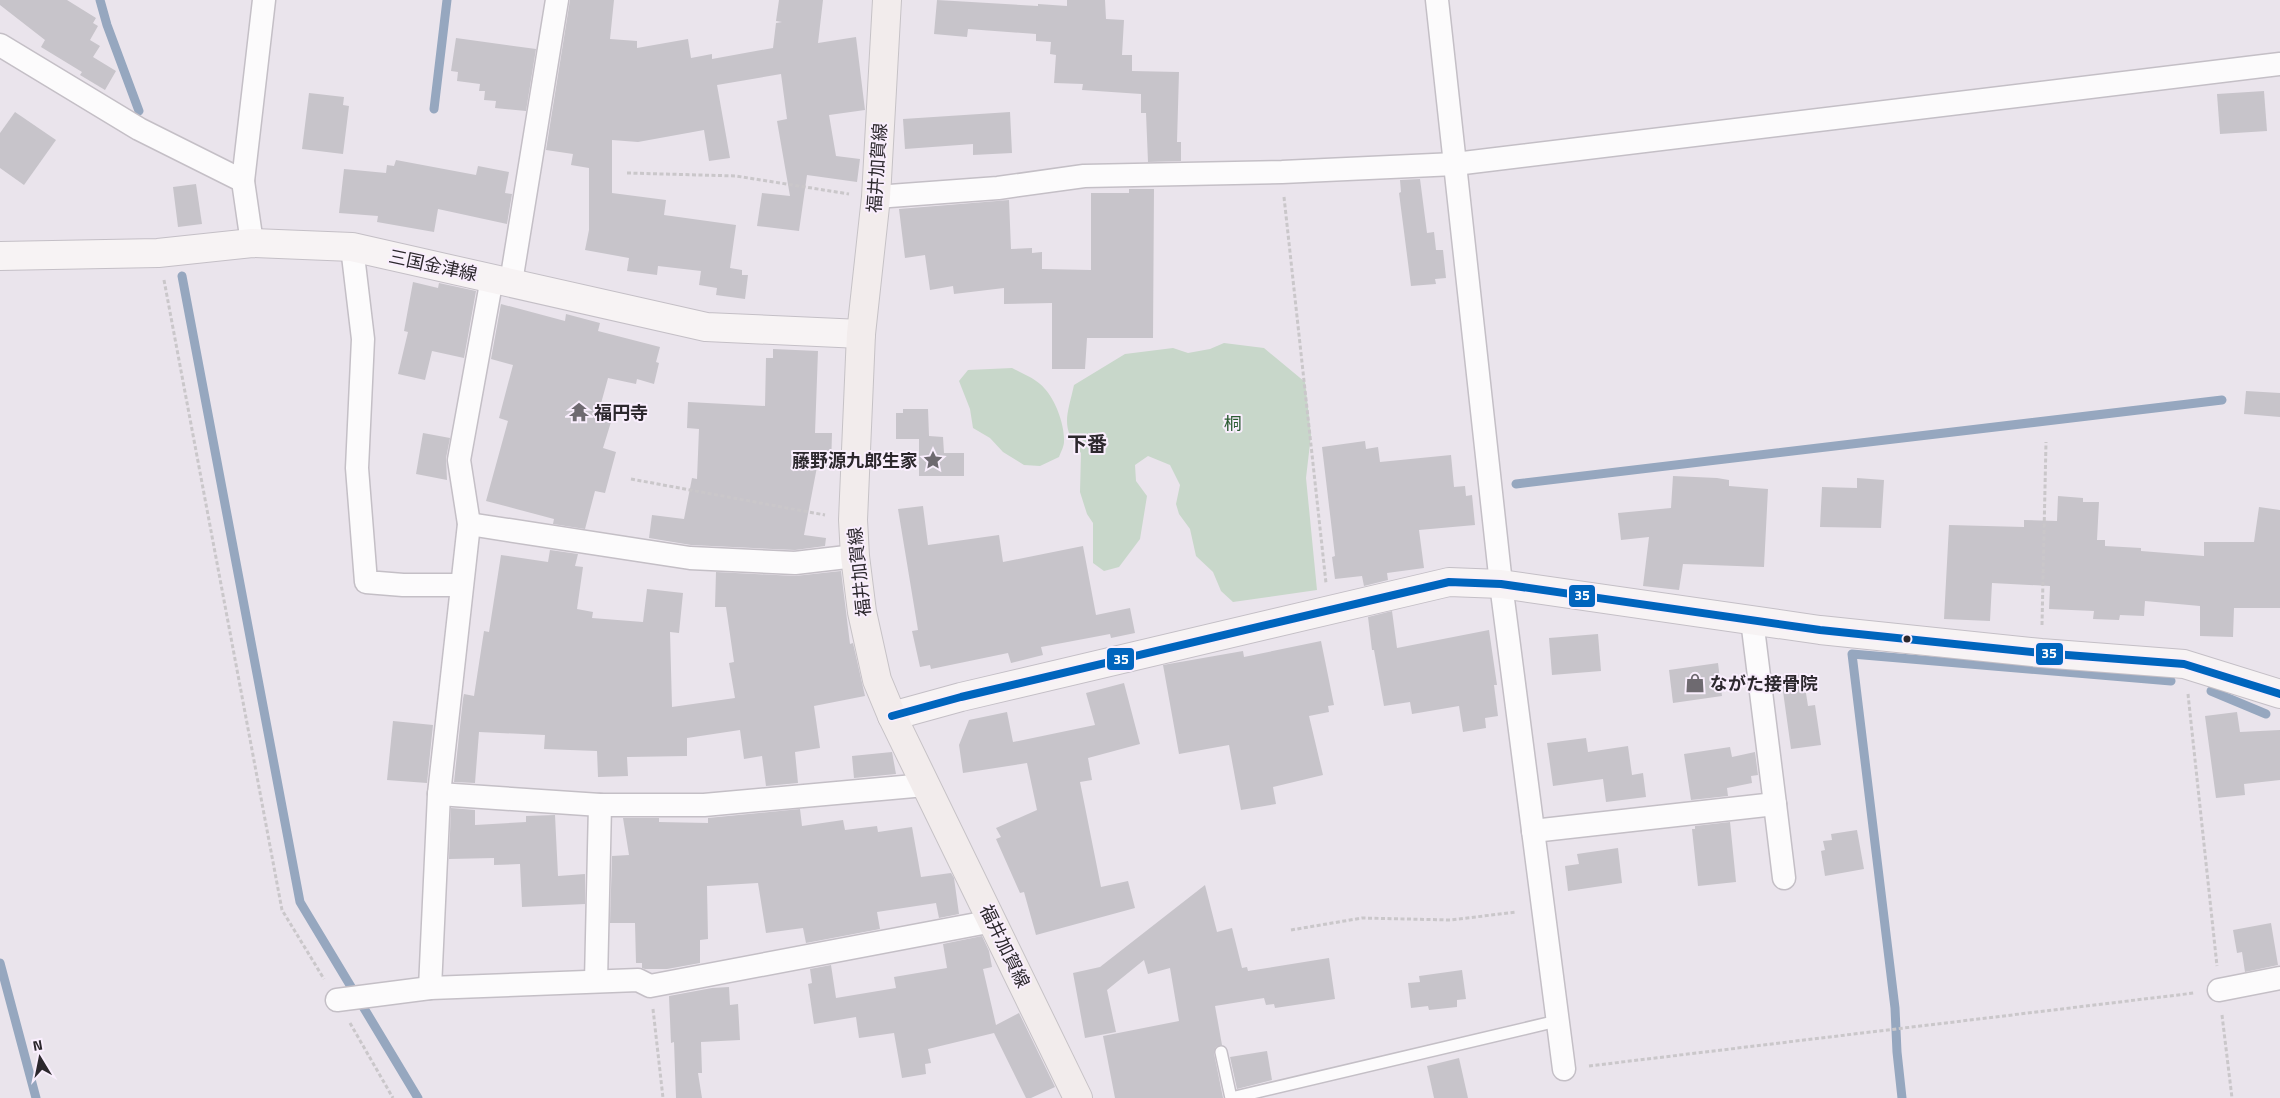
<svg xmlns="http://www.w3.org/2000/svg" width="2280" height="1098" font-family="'Titillium Web','Noto Sans JP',sans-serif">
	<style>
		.green { fill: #c8d7ca }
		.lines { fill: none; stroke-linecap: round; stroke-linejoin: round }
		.stream { stroke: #96a7bf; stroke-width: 9 }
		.building { fill: #c7c4ca }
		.lane-casing { stroke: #c4bfc6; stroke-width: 14 }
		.street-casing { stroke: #c4bfc6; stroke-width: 25 }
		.secondary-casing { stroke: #c4bfc6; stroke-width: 30 }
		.primary-casing { stroke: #c6c2c6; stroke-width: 30 }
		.path { stroke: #cac7ca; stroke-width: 3; stroke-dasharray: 4 2.5; stroke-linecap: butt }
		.lane { stroke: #fcfbfc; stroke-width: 11 }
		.street { stroke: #fcfbfc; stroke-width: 22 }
		.secondary { stroke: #f7f3f4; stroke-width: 28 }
		.primary { stroke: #f2ecec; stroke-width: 28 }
		.bus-1-casing { stroke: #f9eefd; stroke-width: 11 }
		.bus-1 { stroke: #0065bd; stroke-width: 8 }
		.bus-dot { fill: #2c282d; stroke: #f9eefd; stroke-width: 2 }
		.labels { text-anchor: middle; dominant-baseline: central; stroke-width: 4; stroke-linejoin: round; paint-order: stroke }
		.street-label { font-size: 18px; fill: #2c282d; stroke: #f9eefd }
		.poi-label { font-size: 18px; font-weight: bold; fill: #2c282d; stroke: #f9eefd; text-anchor: start }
		.park-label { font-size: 18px; fill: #2b5b32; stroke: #f9eefd }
		.quarter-label { font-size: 20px; font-weight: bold; fill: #2c282d; stroke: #f9eefd }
		.line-badge { stroke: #f9eefd; stroke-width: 2 }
		.badge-label { font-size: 14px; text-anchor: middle; font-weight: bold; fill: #fff }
	</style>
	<rect width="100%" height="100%" fill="#eae4ec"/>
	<g class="green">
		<path d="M1224 343 1264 348 1305 382 1311 435 1306 478 1317 590 1233 602 1221 591 1213 572 1196 556 1190 529 1179 514 1176 504 1180 485 1170 465 1148 456 1135 465 1136 481 1147 496 1140 539 1119 567 1104 571 1093 563V523L1087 514 1080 492 1081 453C1060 426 1067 417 1074 385L1125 354 1173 348 1188 353 1210 349Z"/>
		<path d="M1012 368C1023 374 1037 379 1045 389 1056 401 1065 426 1064 442 1064 446 1061 452 1059 457L1040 466 1024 465 1003 452 990 438 973 428 970 409 959 381 968 370Z"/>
	</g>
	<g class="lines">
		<g class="stream">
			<polyline points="100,0 107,25 139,111"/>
			<polyline points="434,109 447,0"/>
			<polyline points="182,276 300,902 418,1098"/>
			<polyline points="1516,484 2222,400"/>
			<polyline points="2211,691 2266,714"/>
			<polyline points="0,963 36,1098"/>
			<polyline points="1902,1098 1897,1052 1895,1008 1852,654 2171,681"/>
		</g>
	</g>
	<g class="building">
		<polygon points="0,0 67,0 96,18 93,23 98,26 90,40 100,46 93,57 116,71 105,90 80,75 82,72 41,47 45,40 0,5"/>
		<polygon points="570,0 614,0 610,39 637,41 637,48 688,39 691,58 712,54 712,59 773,48 776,23 782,22 776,21 779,0 823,0 818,43 856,37 865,110 829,115 836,156 860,159 857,182 807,175 799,231 757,226 762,193 790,196 777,121 787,119 781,74 717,85 730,158 709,161 704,130 638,142 612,140 612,193 666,200 664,215 736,225 730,268 742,270 742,275 748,275 745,299 716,295 717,288 699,285 701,271 658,266 657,275 627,271 629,258 585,250 589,230 589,168 571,165 573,154 546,150"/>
		<polygon points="937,0 1038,6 1038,4 1067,6 1067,0 1105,0 1106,19 1124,20 1122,55 1132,55 1132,71 1179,72 1177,142 1181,142 1181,161 1148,162 1146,113 1141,113 1141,94 1082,90 1083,84 1054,83 1056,55 1050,54 1051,42 1036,41 1036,34 968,29 967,37 934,34"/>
		<polygon points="456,38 536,49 526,111 495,108 496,101 484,100 485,91 479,91 480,84 457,81 458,72 451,71"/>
		<polygon points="2264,91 2267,131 2220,134 2217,94"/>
		<polygon points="309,93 344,97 343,105 349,106 343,154 302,149"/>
		<polygon points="15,112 56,140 24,185 0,168 0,133"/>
		<polygon points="1010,112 1012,153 973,155 973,144 905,149 903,119"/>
		<polygon points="396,160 476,175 478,166 509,172 505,193 512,194 507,224 438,209 434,232 377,222 378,216 339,213 344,169 386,173 387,165 394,166"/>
		<polygon points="1420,179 1427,233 1434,232 1436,250 1443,250 1446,278 1435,279 1436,284 1411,286 1399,193 1401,192 1400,180"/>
		<polygon points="196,184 202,224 178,227 173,187"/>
		<polygon points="1129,189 1154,189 1153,338 1087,338 1085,369 1052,369 1052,303 1004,304 1004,288 954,294 953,286 930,290 925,255 905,258 899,209 1009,200 1011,249 1032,248 1032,253 1042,252 1042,269 1091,270 1091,193 1129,193"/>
		<polygon points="413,282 438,288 439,283 476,291 464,358 432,351 425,380 398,374 408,332 404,331"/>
		<polygon points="501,304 565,321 566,314 600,323 598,331 660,347 656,362 659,363 654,384 637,379 636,384 608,378 597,418 611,422 603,448 616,452 605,493 595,491 585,529 553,524 554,519 486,501 508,421 499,418 513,365 491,359"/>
		<polygon points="773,349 818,351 815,433 832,433 831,467 817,467 804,535 826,538 825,546 795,550 691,545 649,538 652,515 684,519 692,478 697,479 699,429 687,428 688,402 765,406 766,358 773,358"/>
		<polygon points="2246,391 2280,393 2280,417 2244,414"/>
		<polygon points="903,409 928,409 929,436 943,437 944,453 964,453 964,476 919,476 919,439 896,439 896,413 903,413"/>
		<polygon points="423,433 450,438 446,458 447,480 416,474"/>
		<polygon points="1365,441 1366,449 1378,447 1380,462 1451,455 1454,487 1465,486 1466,496 1472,495 1475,525 1419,530 1424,568 1387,573 1388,580 1364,586 1362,576 1335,579 1332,557 1335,556 1322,447"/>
		<polygon points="1673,476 1717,478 1729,480 1729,486 1768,489 1764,567 1683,564 1679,590 1643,586 1649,537 1621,540 1618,513 1671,508"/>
		<polygon points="1857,478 1884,480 1881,528 1820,527 1822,487 1857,488"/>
		<polygon points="2058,496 2083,498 2083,502 2099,502 2097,540 2105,540 2105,546 2141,548 2141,551 2204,556 2204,542 2254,542 2259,507 2280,510 2280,608 2234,608 2233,637 2200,636 2200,606 2145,601 2144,616 2120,615 2119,620 2093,619 2094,611 2049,609 2050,586 1992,583 1990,621 1944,619 1949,525 2024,527 2024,520 2057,521"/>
		<polygon points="923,506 928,545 999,535 1003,562 1083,546 1096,615 1130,608 1135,633 1111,638 1110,634 1041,647 1043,655 1011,663 1008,653 931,669 930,665 920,667 912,631 918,630 898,509"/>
		<polygon points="550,550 578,554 575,566 583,567 577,609 593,612 592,618 643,622 647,589 683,593 679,633 670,632 672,707 735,698 729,663 734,662 726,607 715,607 716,572 795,576 841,571 850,644 853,643 865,696 814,706 820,748 795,752 798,783 766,786 762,756 744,759 740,730 687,738 687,756 627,757 628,776 598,777 597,751 544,749 545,735 479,732 475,783 454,782 463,699 464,694 474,696 484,631 489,632 501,555 548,562"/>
		<polygon points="1392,611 1397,648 1489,630 1497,685 1494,685 1498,716 1485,718 1486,728 1463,732 1459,706 1412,714 1410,702 1384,706 1374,650 1372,650 1368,617"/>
		<polygon points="1598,634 1601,671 1552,675 1549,638"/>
		<polygon points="1321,641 1334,705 1328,706 1329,712 1309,716 1323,775 1273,787 1276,804 1241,810 1229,745 1179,754 1163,665 1243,651 1244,657"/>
		<polygon points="1718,663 1722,696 1673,703 1669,670"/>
		<polygon points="1803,674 1808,706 1815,705 1821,745 1791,749 1781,677"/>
		<polygon points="1124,683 1140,744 1088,758 1092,780 1080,782 1101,887 1128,881 1135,908 1036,935 1024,892 1020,893 996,839 1001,837 996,828 1037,810 1027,763 963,773 959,745 969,720 1007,712 1013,742 1095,725 1086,693"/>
		<polygon points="2237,712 2240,732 2280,730 2280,780 2244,784 2245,795 2216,798 2205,716"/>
		<polygon points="393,721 433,725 427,783 387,780"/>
		<polygon points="1586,738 1588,752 1628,746 1632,775 1643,773 1646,797 1606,802 1603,779 1553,786 1547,743"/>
		<polygon points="1730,747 1732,757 1755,752 1758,775 1751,776 1752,783 1727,788 1728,796 1691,800 1684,754"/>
		<polygon points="892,752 896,774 854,778 852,756"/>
		<polygon points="451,808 475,810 475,825 526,822 526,816 555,815 558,876 585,874 585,904 522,907 520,864 494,865 494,858 449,859"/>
		<polygon points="800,809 802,826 843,820 845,830 877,826 878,832 912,827 921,877 951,873 954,878 959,914 939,918 936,903 877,912 880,929 806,943 803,928 766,933 758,883 707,886 708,939 700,940 700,963 667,969 645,969 642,968 642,963 636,963 635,923 610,923 612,856 629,855 623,818 659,818 659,822 708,823 708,818"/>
		<polygon points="1730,822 1736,882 1698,886 1692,829 1695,829 1695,826"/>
		<polygon points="1857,830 1864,869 1825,876 1821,851 1825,850 1823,841 1832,840 1831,834"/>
		<polygon points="1618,848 1622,883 1568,891 1565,866 1579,864 1577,854"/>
		<polygon points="1205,885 1217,932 1232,928 1242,968 1247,967 1248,971 1329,958 1335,999 1275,1008 1274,1004 1266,1005 1264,998 1215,1006 1222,1045 1216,1047 1214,1053 1223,1098 1115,1098 1103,1036 1179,1021 1170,968 1148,974 1144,960 1107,990 1116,1032 1085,1038 1073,973 1100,967"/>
		<polygon points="2271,923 2278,965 2245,972 2242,952 2237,953 2233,930"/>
		<polygon points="982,936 989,951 992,967 983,969 996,1025 1019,1013 1055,1087 1031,1098 1026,1098 994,1033 928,1049 931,1063 925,1064 926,1074 902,1078 894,1033 859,1038 856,1017 814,1024 808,984 812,983 810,969 831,965 836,998 896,988 894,977 947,968 943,944"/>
		<polygon points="1462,970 1466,999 1457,1000 1457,1007 1429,1010 1428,1006 1411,1008 1408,983 1420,982 1419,976"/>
		<polygon points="729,987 730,1005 738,1004 740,1040 701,1042 702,1073 698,1073 702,1098 676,1098 674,1042 671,1043 669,996 712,988"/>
		<polygon points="1267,1051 1272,1080 1237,1089 1230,1057"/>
		<polygon points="1459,1058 1468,1098 1434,1098 1427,1066"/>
	</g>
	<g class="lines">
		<defs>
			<polyline id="lane" points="1221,1052 1231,1098 1557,1021"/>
			<g id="street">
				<polyline points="1437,0 1501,584 1564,1069"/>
				<polyline points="0,45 139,129 243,181 252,243"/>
				<polyline points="243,181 264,0"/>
				<polyline points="876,197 998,188 1084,176 1282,172 1455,164 2280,64"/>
				<polyline points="352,247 363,339 357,468 366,582 403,585 461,585"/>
				<polyline points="511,282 557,0"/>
				<polyline points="469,524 690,558 795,563 855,556"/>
				<polyline points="439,794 600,805 704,805 925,785"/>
				<polyline points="1775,804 1784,878"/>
				<polyline points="1533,831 1775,804 1752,620"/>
				<polyline points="596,981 600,805"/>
				<polyline points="430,988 439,794 469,524 459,460 492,278"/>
				<polyline points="2219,990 2280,978"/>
				<polyline points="337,1000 430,988 638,980 650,986 993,921"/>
			</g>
			<g id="secondary">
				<polyline points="0,256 158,253 252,243 352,247 706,327 861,334"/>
				<polyline points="892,716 961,697 1449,582 1501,584 1820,630 2041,653 2184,664 2280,694"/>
			</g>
			<polyline id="primary" points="887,0 876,197 861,334 853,520 855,556 862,612 877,680 892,716 1078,1098"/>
		</defs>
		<use href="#lane" class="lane-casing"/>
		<use href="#street" class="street-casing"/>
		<use href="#secondary" class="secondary-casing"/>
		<use href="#primary" class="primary-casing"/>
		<g class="path">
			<polyline points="627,173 736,176 849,194"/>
			<polyline points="1284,197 1326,583"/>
			<polyline points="164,280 282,910 324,979"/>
			<polyline points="631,479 825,515"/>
			<polyline points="2042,625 2046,442"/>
			<polyline points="2188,694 2217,966"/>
			<polyline points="1291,930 1362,918 1450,920 1517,912"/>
			<polyline points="653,1009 663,1098"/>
			<polyline points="2222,1015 2232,1098"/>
			<polyline points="350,1023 393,1098"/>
			<polyline points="1589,1066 2194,993"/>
		</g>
		<use href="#lane" class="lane"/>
		<use href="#street" class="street"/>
		<use href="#secondary" class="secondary"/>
		<use href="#primary" class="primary"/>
		<defs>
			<polyline id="bus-1" points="892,716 961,697 1449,582 1501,584 1820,630 2041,653 2184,664 2280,694"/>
		</defs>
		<use href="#bus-1" class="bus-1-casing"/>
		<use href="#bus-1" class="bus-1"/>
	</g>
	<defs>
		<symbol id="temple-bare" viewBox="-9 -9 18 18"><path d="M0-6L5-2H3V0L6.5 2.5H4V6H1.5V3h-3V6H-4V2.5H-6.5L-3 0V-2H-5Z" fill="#6e6a70" stroke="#f9eefd" stroke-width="2.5" paint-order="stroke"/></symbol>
		<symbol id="sight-bare" viewBox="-9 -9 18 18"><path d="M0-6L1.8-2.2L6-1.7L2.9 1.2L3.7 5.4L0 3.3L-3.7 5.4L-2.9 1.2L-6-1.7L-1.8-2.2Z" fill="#6e6a70" stroke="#f9eefd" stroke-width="2.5" paint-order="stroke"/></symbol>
		<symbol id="shop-bare" viewBox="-9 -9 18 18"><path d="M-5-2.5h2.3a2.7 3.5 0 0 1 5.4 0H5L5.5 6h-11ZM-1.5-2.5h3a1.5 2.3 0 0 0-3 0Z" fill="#6e6a70" stroke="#f9eefd" stroke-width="2.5" paint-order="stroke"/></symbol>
	</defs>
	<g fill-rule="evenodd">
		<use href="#temple-bare" x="565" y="398" width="28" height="28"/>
		<use href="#sight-bare" x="919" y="446" width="28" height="28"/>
		<use href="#shop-bare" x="1681" y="669" width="28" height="28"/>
	</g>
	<circle class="bus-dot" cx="1907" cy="639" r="4.5"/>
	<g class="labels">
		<g class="street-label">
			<text transform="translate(877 168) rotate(-86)">福井加賀線</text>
			<text transform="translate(433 265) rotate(12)">三国金津線</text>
			<text transform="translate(859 572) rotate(-96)">福井加賀線</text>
			<text transform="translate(1005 946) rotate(64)">福井加賀線</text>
		</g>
		<g class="poi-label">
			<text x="594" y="412">福円寺</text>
			<text x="918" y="460" text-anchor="end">藤野源九郎生家</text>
			<text x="1710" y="683">ながた接骨院</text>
		</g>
		<g class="park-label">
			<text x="1233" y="423">桐</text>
		</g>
		<g class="quarter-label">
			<text x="1087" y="443">下番</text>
		</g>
	</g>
	<g class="line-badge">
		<rect x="1568" y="584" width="28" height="24" rx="5" fill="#0065bd"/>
		<rect x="2035" y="642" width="29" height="24" rx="5" fill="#0065bd"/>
		<rect x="1106" y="647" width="29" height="24" rx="5" fill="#0065bd"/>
	</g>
	<g class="badge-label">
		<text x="1582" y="600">35</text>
		<text x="2049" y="658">35</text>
		<text x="1121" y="664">35</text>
	</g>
	<g transform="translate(40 1058) rotate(350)" stroke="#f9eefd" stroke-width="4" paint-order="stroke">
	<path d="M0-4L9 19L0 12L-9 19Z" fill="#2c282d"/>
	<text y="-8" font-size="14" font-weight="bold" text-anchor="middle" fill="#2c282d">N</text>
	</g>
</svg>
